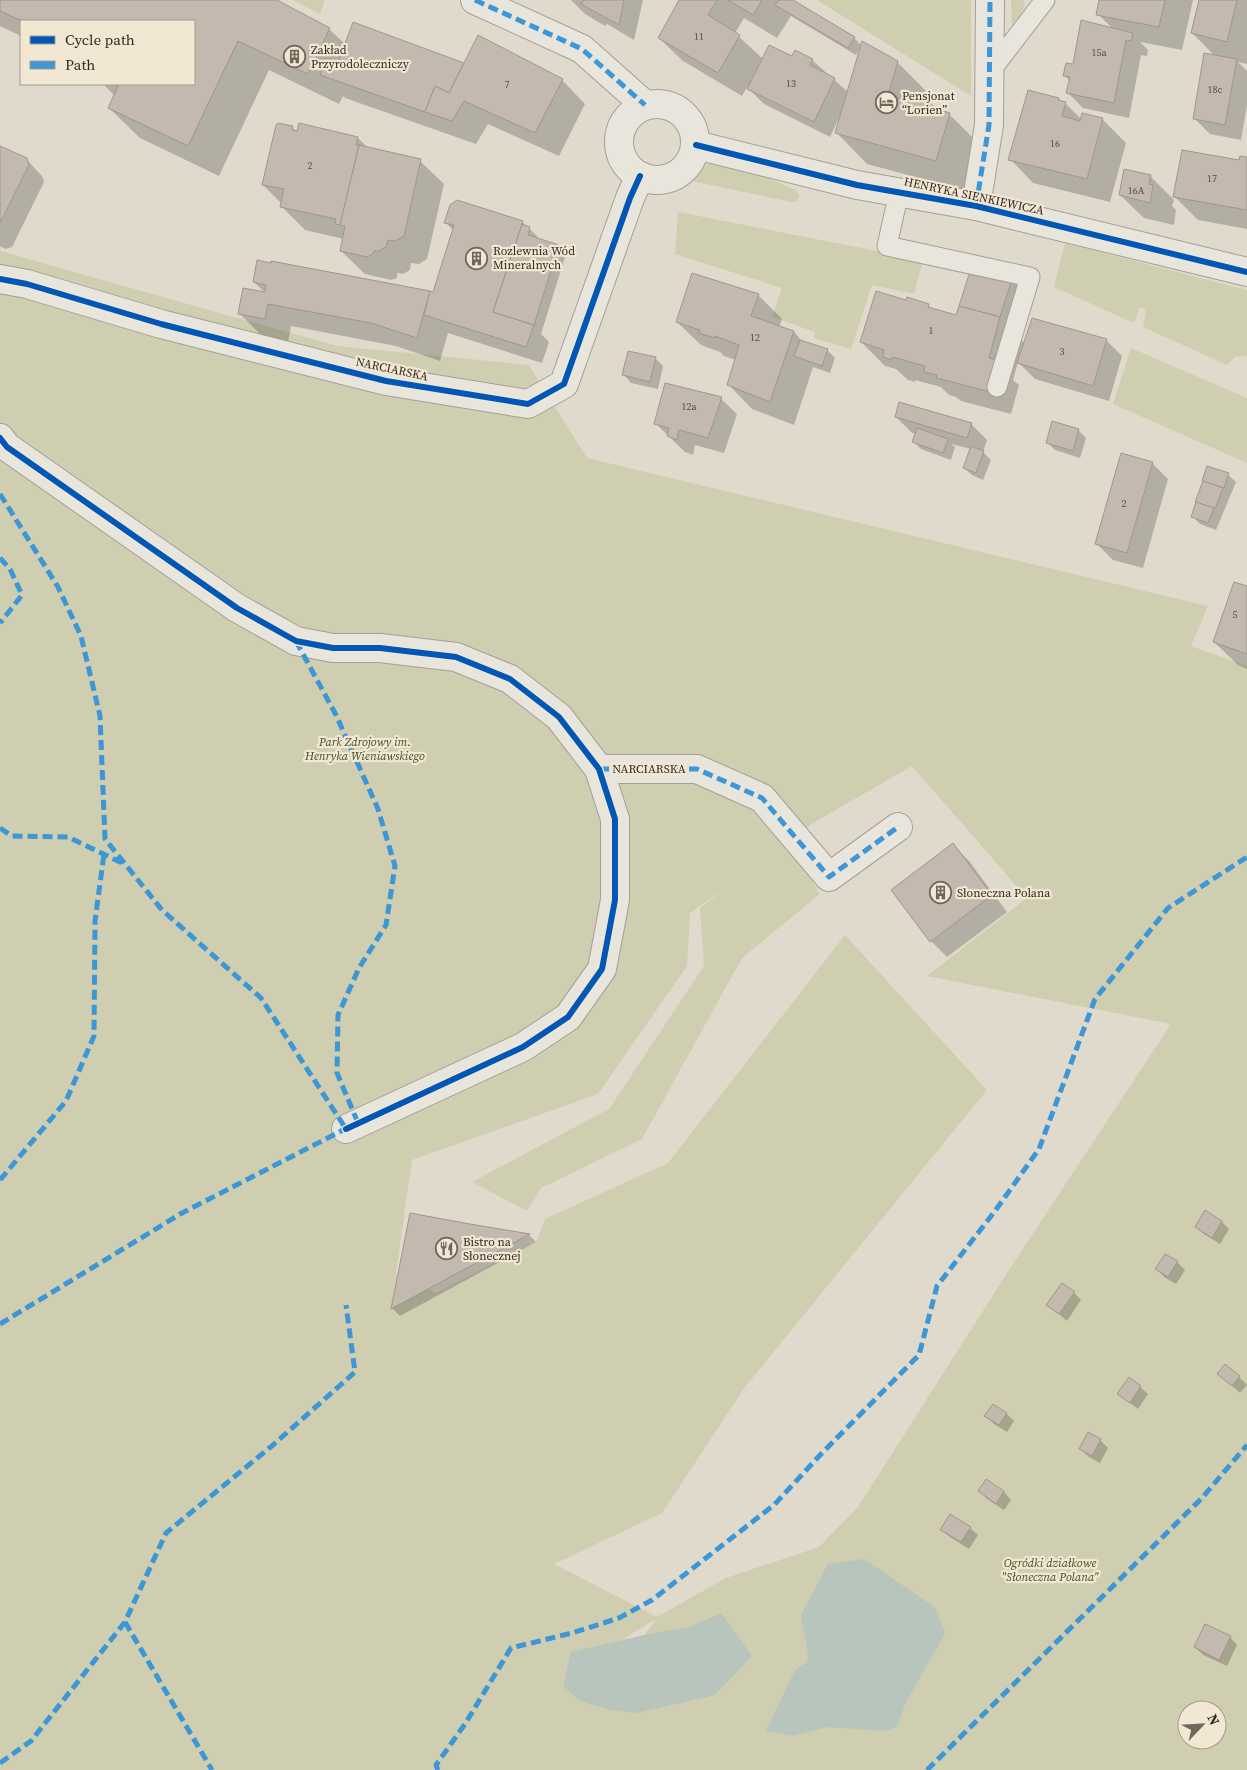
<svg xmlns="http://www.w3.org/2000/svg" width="1247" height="1770" font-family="'Source Serif 4',serif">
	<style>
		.green { fill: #cfceb0; fill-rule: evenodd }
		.water { fill: #b7c5bc }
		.shadow { fill: #0003 }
		.building { fill: #c3b9ae; stroke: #a0968c }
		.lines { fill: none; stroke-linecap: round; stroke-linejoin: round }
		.lane-casing { stroke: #a59f96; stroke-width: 21 }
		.street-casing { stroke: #a59f96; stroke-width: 30 }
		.lane { stroke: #e8e5dd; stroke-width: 19 }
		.street { stroke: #e8e5dd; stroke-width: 28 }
		.quiet { stroke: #3d96d5; stroke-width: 5; stroke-dasharray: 10 5; stroke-linecap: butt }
		.cycleway-casing { stroke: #f1e7d3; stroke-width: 9 }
		.cycleway { stroke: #0057b8; stroke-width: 6 }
		.labels { text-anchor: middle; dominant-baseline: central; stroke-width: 4.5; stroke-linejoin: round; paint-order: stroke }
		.number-label { font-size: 10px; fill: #574c43 }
		.poi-label { font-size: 12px; fill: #33281f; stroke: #f1e7d3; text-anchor: start }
		.street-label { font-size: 12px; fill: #33281f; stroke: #f1e7d3 }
		.park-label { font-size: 12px; font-style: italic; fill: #444d28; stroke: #f1e7d3 }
	</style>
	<rect width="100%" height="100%" fill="#e0dacc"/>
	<g class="green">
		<polygon points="293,0 325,0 320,14"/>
		<polygon points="817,0 971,0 971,96"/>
		<polygon points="1011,0 1024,0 1025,7 1012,30"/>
		<path d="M719 161 729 162 796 190 799 196C798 201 796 202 791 202L692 181 691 177 704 165Z"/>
		<polygon points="678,212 923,260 914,294 872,285 851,349 814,338 815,332 772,317 782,288 675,254"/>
		<polygon points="1065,243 1247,290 1247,356 1235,357 1227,365 1143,327 1146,309 1140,307 1134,323 1054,287"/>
		<path d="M0 251 337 346 529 365 587 458 1208 606 1191 646 1247 666V1770H0ZM912 766 1027 898 927 976 1171 1024 1009 1270 858 1507 819 1547 726 1578 657 1617 554 1564 662 1513 745 1387 987 1090 845 935 668 1163 545 1219 536 1242 436 1293 396 1273 412 1160 598 1094 687 966 690 913 729 885 700 908 704 966 609 1109 472 1182 527 1211 541 1188 642 1139 742 958 820 894 788 842 813 823ZM656 1619 610 1685 571 1652 620 1641ZM1187 1710H1217V1740H1187Z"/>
		<polygon points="1131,348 1247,398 1247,463 1113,404"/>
	</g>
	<g class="water">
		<polygon points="864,1559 936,1608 945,1634 906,1702 897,1727 887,1731 827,1727 793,1736 766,1731 794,1672 809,1659 801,1615 828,1564"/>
		<polygon points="721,1613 752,1656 715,1695 637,1713 611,1710 580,1701 563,1686 571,1652 653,1633 690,1627"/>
	</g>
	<g class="shadow">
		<polygon points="0,0 278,0 278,2 329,29 346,45 562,80 585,104 559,156 488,124 476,144 345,98 343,96 339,104 269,70 219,176 140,138 109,108 115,96 103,84 194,84 194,21 21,21 21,36 0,26"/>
		<polygon points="571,0 643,0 634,40 607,24 605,26 585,14"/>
		<polygon points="681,0 791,0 854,38 861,45 856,55 791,16 777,38 744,18 735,33 763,59 793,57 812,60 849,93 897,62 928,93 926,99 940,111 949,114 980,145 967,191 867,164 837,133 840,116 830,137 764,104 747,87 742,96 683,61 659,38"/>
		<polygon points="1101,0 1193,0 1182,50 1140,42 1148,50 1147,56 1141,55 1129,118 1083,108 1067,92 1070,81 1064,75 1113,29 1098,14"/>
		<polygon points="1200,0 1247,0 1247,64 1238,62 1247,71 1247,105 1241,140 1210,134 1194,118 1216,57 1192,33"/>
		<polygon points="1058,99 1065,103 1081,119 1102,119 1126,143 1110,202 1033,183 1010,159"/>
		<polygon points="292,127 298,133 358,138 369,149 420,161 444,184 427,259 419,264 411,263 410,270 403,274 397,273 397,278 391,280 365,274 341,251 344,239 305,230 282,207 282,204 263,185"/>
		<polygon points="0,147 26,159 42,176 44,182 12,247 5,249 0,246"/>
		<polygon points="1247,158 1247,229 1198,220 1174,196"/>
		<polygon points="1150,176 1174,200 1172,206 1176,210 1174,225 1144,218 1120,195"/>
		<polygon points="522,222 537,236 537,239 558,246 566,254 541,334 549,342 542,363 448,333 440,361 396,346 291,326 288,342 263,337 239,313 266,294 254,282 272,263 434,293 454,231 446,223"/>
		<polygon points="1011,280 1027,296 1016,334 1025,344 1106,340 1122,356 1109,401 1035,379 1018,362 1013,380 1019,385 1011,414 961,401 956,397 949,395 941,387 915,380 915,382 908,380 896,369 885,366 861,342 907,301 928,305 933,310 957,317"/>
		<polygon points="758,295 782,319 779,327 794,332 804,343 827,350 835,358 830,373 813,367 794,425 752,409 729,385 736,360 724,356 720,352 701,345 677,322"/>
		<polygon points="629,352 656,359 663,366 658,389 631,383 624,375"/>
		<polygon points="721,399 737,414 724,453 695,445 693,455 685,452 656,424"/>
		<polygon points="896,417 971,424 987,440 983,452 991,460 983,480 972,475 964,468 971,449 951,444 955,447 951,460 921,449 914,442 916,434 912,433"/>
		<polygon points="1053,423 1079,431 1086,438 1080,458 1055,450 1047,442"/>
		<polygon points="1152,463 1168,479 1143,568 1113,560 1097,544"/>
		<polygon points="1208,468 1228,475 1236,482 1216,530 1200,524 1192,516"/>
		<polygon points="1247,588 1247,669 1238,665 1214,642"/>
		<polygon points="953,845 969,861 1007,912 947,957 931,941"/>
		<polygon points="1206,1212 1222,1222 1229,1229 1220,1244 1204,1234 1196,1227"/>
		<polygon points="411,1215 529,1235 536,1242 400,1316 392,1308"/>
		<polygon points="1165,1255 1177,1262 1185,1270 1176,1284 1164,1277 1157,1269"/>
		<polygon points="1074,1293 1081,1300 1067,1321 1048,1305"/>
		<polygon points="1239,1377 1247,1385 1240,1393 1227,1381"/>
		<polygon points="1140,1387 1148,1394 1138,1409 1118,1394"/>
		<polygon points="993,1405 1007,1414 1014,1421 1007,1432 994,1424 986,1416"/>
		<polygon points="1089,1434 1100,1440 1108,1448 1100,1463 1089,1457 1081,1449"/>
		<polygon points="986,1481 1004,1492 1011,1500 1004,1510 987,1499 980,1491"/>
		<polygon points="970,1528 978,1535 969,1549 950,1537 942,1530"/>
		<polygon points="1230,1637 1237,1645 1227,1666 1203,1655 1195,1647"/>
	</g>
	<g class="building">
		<polygon points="0,0 277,0 330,28 308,74 238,41 188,146 108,108 119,84 194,84 194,21 22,21 0,11"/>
		<polygon points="584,0 624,0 619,25 581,4"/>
		<polygon points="679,0 717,0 708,15 740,35 718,73 658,38"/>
		<polygon points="728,0 762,0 753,15"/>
		<polygon points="779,0 793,0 855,37 848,48 775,5"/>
		<polygon points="1099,0 1165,0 1159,27 1096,15"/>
		<polygon points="1199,0 1237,0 1227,42 1191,33"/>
		<polygon points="1081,20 1133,33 1131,41 1126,40 1114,103 1066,93 1070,77 1063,76 1066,63 1073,64"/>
		<polygon points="353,22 464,63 449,93 435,86 425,112 320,75 326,58 338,62"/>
		<polygon points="478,35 563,79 535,133 464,101 452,121 425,112 435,86 449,93"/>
		<polygon points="862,41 898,61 888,95 904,100 906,92 929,98 927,106 950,113 936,161 835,133"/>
		<polygon points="769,45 792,56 795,50 813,59 810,65 835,78 814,122 747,89"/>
		<polygon points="1204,53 1237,59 1225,125 1193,119"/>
		<polygon points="1028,90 1059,98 1058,100 1066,102 1062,116 1080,121 1082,113 1103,118 1087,179 1008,160"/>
		<polygon points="278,123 293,126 292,130 297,131 299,123 358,137 356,145 359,145 340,225 335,224 336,219 280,207 284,189 262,185 276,125"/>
		<polygon points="359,145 421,159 404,236 395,241 388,240 386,247 379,251 374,251 373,254 367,257 340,251 345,226 340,225"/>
		<polygon points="0,146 27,158 29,165 0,223"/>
		<polygon points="1182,150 1239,160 1240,156 1247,157 1247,210 1173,197"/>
		<polygon points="1124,169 1151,175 1149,184 1153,185 1150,203 1119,195"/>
		<polygon points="457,200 523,221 493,312 534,325 526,347 424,315 430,291 433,292 454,225 444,223 450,205"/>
		<polygon points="522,224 530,227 528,235 559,245 534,325 493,312"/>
		<polygon points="257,260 271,263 271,261 430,291 417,338 371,323 268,304 265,319 238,314 243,288 265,292 266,285 253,282"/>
		<polygon points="971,268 1012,279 1000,317 959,306"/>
		<polygon points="692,273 759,294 751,316 794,331 770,402 727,385 739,345 715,336 715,338 699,333 700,330 676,322"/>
		<polygon points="876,291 906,300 907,297 929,304 928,307 956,315 959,306 1000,317 989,358 996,360 987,391 936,378 937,375 924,372 925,366 892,357 891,360 883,357 884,350 860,342"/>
		<polygon points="1032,318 1107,339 1093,386 1017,363"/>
		<polygon points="800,340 828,349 822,366 794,356"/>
		<polygon points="628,351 656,357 650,382 622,375"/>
		<polygon points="665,383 722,397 708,438 679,430 677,440 667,436 669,428 654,424"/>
		<polygon points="899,402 972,423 967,438 895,417"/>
		<polygon points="1052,421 1079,429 1073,451 1046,443"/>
		<polygon points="917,428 948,439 943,453 912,442"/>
		<polygon points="971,446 984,451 976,473 963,468"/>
		<polygon points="1121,453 1153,462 1127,553 1095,544"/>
		<polygon points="1207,466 1229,473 1224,488 1202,481"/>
		<polygon points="1203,481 1223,488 1215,509 1195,502"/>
		<polygon points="1196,502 1214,508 1208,523 1191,517"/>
		<polygon points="1234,582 1247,586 1247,654 1213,642"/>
		<polygon points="953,843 992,895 930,942 891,890"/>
		<polygon points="1205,1210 1222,1221 1212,1238 1195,1227"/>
		<polygon points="410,1213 470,1224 530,1234 391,1309"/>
		<polygon points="1165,1254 1178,1261 1168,1277 1155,1269"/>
		<polygon points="1062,1283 1075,1292 1059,1314 1046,1305"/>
		<polygon points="1225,1364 1240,1376 1232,1386 1217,1374"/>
		<polygon points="1129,1377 1141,1386 1130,1403 1117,1394"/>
		<polygon points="993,1404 1007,1413 999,1425 984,1416"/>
		<polygon points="1088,1432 1101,1439 1092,1456 1079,1449"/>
		<polygon points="986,1479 1004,1491 996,1504 978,1491"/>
		<polygon points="950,1514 971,1527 961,1542 940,1530"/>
		<polygon points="1205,1624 1231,1636 1219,1660 1194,1647"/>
	</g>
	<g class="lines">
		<defs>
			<g id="lane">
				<polyline points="989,73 1045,0"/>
				<polyline points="899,192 887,246 1030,277 997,387"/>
			</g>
			<g id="street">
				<polyline points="475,0 582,49 645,105"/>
				<circle cx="657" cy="142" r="38"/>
				<polyline points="696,145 857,185 976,206 1247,272"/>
				<polyline points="976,206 989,125 990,0"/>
				<polyline points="0,279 27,284 161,324 386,381 528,404 564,384 630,198 640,176"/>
				<polyline points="0,438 7,447 237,608 296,641 333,648 380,648 456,657 510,679 559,717 599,769 615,819 615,900 602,969 568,1017 523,1047 346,1129"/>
				<polyline points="599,769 697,769 762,798 829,877 898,827"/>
			</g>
		</defs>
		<use href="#lane" class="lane-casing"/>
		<use href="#street" class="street-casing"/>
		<use href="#lane" class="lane"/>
		<use href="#street" class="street"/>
		<g class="quiet">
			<polyline points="475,0 582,49 645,105"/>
			<polyline points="976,206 989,125 990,0"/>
			<polyline points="0,494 58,587 81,636 100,716 105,839 162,910 261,998 346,1129"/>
			<polyline points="0,558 10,569 22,595 0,623"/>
			<polyline points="296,641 336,715 378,809 395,866 386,925 359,968 338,1015 337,1073 358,1123"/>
			<polyline points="599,769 697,769 762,798 829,877 898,827"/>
			<polyline points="0,828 12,836 68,837 124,864"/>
			<polyline points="0,1180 66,1101 94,1036 95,921 104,854"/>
			<polyline points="0,1324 182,1213 349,1127"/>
			<polyline points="125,1622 212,1770"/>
			<polyline points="0,1763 31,1741 125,1622 166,1533 273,1445 355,1372 346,1305"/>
			<polyline points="438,1770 436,1765 465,1724 511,1648 572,1633 619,1618 652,1600 774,1505 822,1453 919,1355 937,1286 995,1211 1039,1149 1095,999 1168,908 1247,857"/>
			<polyline points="927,1770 1202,1498 1247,1445"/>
		</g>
		<defs>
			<g id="cycleway">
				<polyline points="696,145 857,185 976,206 1247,272"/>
				<polyline points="0,279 27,284 161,324 386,381 528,404 564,384 630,198 640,176"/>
				<polyline points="0,438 7,447 237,608 296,641 333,648 380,648 456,657 510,679 559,717 599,769 615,819 615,900 602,969 568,1017 523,1047 346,1129"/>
			</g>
		</defs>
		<use href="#cycleway" class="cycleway-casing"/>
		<use href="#cycleway" class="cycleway"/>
	</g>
	<defs>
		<symbol id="building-ring" viewBox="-11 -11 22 22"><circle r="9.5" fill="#f1e7d3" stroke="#70665c" stroke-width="1.5"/><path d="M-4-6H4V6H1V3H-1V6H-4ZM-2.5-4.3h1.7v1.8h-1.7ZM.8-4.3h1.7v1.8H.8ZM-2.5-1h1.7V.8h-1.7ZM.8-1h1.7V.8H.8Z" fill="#70665c"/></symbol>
		<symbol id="hotel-ring" viewBox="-11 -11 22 22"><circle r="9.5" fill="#f1e7d3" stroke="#70665c" stroke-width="1.5"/><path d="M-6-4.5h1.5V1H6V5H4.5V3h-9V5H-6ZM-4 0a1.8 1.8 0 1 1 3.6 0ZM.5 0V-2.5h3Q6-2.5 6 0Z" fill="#70665c"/></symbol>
		<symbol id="restaurant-ring" viewBox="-11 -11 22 22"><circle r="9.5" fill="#f1e7d3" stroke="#70665c" stroke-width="1.5"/><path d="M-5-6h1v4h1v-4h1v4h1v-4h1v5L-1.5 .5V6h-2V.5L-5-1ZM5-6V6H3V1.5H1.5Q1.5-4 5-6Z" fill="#70665c"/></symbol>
	</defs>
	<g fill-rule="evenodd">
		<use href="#building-ring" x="282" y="44" width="25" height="25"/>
		<use href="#hotel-ring" x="874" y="90" width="25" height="25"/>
		<use href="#building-ring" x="464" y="246" width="25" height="25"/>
		<use href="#building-ring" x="928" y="880" width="25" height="25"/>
		<use href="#restaurant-ring" x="434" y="1236" width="25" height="25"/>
	</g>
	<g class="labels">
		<g class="number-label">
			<text x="699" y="36">11</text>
			<text x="1099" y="52">15a</text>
			<text x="791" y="83">13</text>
			<text x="507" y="84">7</text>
			<text x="1215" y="89">18c</text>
			<text x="1055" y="143">16</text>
			<text x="310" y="165">2</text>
			<text x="1212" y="178">17</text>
			<text x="1136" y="190">16A</text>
			<text x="931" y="330">1</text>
			<text x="755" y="337">12</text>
			<text x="1062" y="351">3</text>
			<text x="689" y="406">12a</text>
			<text x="1124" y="503">2</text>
			<text x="1235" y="614">5</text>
		</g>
		<g class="poi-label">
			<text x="311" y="50">Zakład<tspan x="311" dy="14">Przyrodoleczniczy</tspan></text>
			<text x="902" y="96">Pensjonat<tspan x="902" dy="14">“Lorien”</tspan></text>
			<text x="493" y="251">Rozlewnia Wód<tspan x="493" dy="14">Mineralnych</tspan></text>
			<text x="957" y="893">Słoneczna Polana</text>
			<text x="463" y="1242">Bistro na<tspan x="463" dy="14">Słonecznej</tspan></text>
		</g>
		<g class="street-label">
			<text transform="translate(974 196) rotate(12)">HENRYKA SIENKIEWICZA</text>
			<text transform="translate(392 369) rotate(12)">NARCIARSKA</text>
			<text x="649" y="769">NARCIARSKA</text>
		</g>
		<g class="park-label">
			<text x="365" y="742">Park Zdrojowy im.<tspan x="365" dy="14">Henryka Wieniawskiego</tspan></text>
			<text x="1050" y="1563">Ogródki działkowe<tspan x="1050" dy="14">"Słoneczna Polana"</tspan></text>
		</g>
	</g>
	<rect x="20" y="20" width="175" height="65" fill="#f1e7d3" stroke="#a59b8b"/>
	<rect x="30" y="36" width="25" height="8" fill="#0057b8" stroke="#a59b8b"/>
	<text x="65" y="45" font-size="15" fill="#33281f">Cycle path</text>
	<rect x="30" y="61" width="25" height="8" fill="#3d96d5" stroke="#a59b8b"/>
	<text x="65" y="70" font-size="15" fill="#33281f">Path</text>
	<g transform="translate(1202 1725) rotate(65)"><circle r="24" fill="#f1e7d3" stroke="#a59b8b"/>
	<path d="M0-4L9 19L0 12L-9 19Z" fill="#70665c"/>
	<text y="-8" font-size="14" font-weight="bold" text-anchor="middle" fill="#33281f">N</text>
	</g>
</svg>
